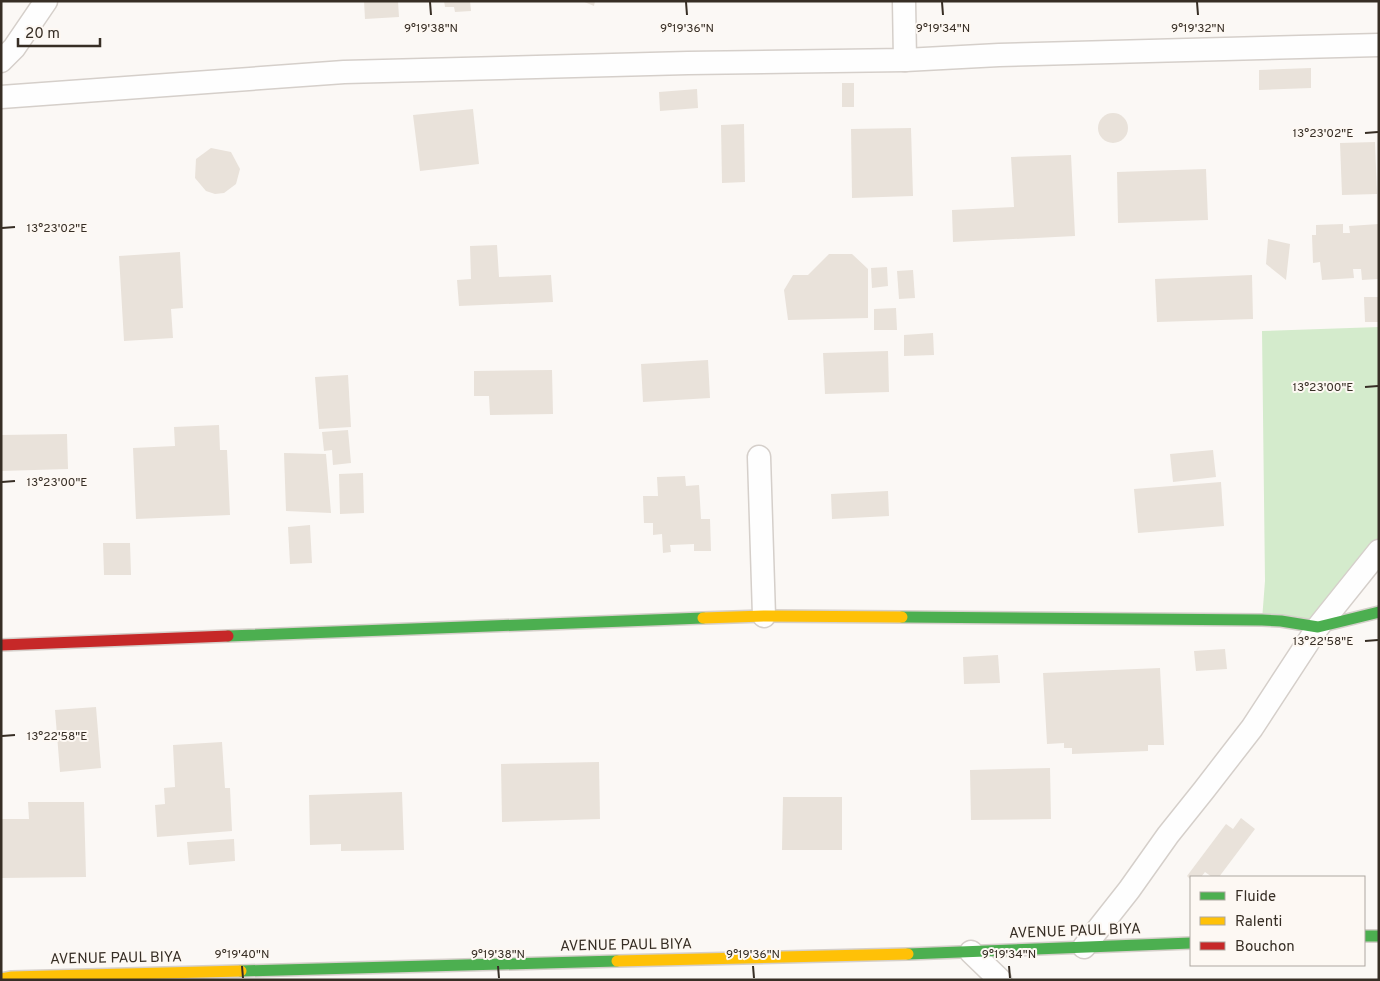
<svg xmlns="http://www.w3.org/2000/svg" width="1380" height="981" font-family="Overpass,sans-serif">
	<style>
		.green { fill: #d4ebcc }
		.building { fill: #e9e2da }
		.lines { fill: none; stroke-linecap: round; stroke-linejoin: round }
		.street-casing { stroke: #d5cfca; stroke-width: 25 }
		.fast-casing { stroke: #d5cfca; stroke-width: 14 }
		.slow-casing { stroke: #d5cfca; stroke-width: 14 }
		.jam-casing { stroke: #d5cfca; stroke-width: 14 }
		.street { stroke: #fefefe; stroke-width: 22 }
		.fast { stroke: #4caf50; stroke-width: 11 }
		.slow { stroke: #ffc107; stroke-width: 11 }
		.jam { stroke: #c62828; stroke-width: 11 }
		.ticks { fill: none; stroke: #372e25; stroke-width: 2 }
		.labels { text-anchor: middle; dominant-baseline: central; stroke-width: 4; stroke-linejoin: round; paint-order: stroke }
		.street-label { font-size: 15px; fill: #372e25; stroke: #fdf8f3 }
		.ticks-label { font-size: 12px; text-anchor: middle; fill: #372e25; stroke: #fdf8f3; stroke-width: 4; stroke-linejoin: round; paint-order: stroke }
	</style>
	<rect width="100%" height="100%" fill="#fbf8f5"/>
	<polygon class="green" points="1379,327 1379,551 1318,627 1262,620 1265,581 1262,331"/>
	<g class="building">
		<polygon points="364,1 398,1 399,17 365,19"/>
		<polygon points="444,1 470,1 471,11 455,12 454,7 445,7"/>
		<polygon points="582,1 595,1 594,6"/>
		<polygon points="1311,68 1311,88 1259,90 1259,70"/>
		<rect x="842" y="83" width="12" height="24"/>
		<polygon points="697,89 698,108 660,111 659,92"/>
		<polygon points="473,109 479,164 420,171 413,115"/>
		<circle cx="1113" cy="128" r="15"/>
		<polygon points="744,124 745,182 722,183 721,125"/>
		<polygon points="911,128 913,196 852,198 851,129"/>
		<polygon points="1375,142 1377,194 1342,195 1340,143"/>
		<polygon points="211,148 231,152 240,169 236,184 224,193 215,194 206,191 195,178 196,159"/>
		<polygon points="1071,155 1075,236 953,242 952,210 1014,207 1011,157"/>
		<polygon points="1206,169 1208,220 1118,223 1117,172"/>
		<polygon points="1343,224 1343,233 1350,233 1349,226 1379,224 1378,279 1362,280 1361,269 1353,269 1354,278 1322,280 1320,262 1313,263 1312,235 1316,235 1316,225"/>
		<polygon points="1268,239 1290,244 1286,280 1266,264"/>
		<polygon points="497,245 499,277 551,275 553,302 459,306 457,280 471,279 470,246"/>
		<polygon points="180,252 183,308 171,309 173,338 124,341 119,256"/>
		<polygon points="829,254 852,254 868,269 868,318 788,320 784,290 793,275 808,275"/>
		<polygon points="887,267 888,286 872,288 871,268"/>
		<polygon points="913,270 915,298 899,299 897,271"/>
		<polygon points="1252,275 1253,319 1157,322 1155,279"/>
		<polygon points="1364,297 1379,297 1379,322 1365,322"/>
		<polygon points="896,308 897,330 874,330 874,309"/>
		<polygon points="933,333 934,355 904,356 904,335"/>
		<polygon points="888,351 889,392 825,394 823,353"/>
		<polygon points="708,360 710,398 643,402 641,364"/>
		<polygon points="552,370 553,414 490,415 489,396 474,396 474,371"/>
		<polygon points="348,375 351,427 319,429 315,377"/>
		<polygon points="219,425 220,450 227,450 230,515 136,519 133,448 175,446 174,427"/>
		<polygon points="348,430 351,463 333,465 332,450 324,451 322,432"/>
		<polygon points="67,434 68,469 1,471 1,435"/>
		<polygon points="1213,450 1216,477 1173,482 1170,454"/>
		<polygon points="284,453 326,454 331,513 286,511"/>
		<polygon points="363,473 364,513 340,514 339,474"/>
		<polygon points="685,476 686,486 699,485 701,519 710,519 711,551 694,551 694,544 670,545 671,552 663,553 662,534 653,535 653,523 644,523 643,496 658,496 657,477"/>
		<polygon points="1221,482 1224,526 1138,533 1134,489"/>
		<polygon points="888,491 889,516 832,519 831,494"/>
		<polygon points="310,525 312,563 290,564 288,527"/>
		<polygon points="103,543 130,543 131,575 104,575"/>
		<polygon points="1225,649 1227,669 1196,671 1194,651"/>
		<polygon points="998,655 1000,683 964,684 963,657"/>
		<polygon points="1160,668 1164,745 1148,745 1148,751 1072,754 1072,748 1064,748 1064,743 1047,744 1043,673"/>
		<polygon points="96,707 101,768 60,772 55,710"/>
		<polygon points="222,742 225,788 230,788 232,831 157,837 155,805 165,804 164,788 175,787 173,745"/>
		<polygon points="599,762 600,819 502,822 501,764"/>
		<polygon points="1050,768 1051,819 971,820 970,770"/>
		<polygon points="402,792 404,850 341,851 341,844 310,845 309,795"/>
		<polygon points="783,797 842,797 842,850 782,850"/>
		<polygon points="28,802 84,802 86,877 1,878 1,819 29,819"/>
		<polygon points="1241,818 1255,829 1219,877 1212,877 1205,872 1201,877 1191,877 1191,880 1187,876 1226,824 1233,829"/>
		<polygon points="234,839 235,861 189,865 187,842"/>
	</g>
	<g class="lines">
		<defs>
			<g id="street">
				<polyline points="904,1 905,60"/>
				<polyline points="1,61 14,48 46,1"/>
				<polyline points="1,97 344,72 688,63 905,60 999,55 1379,45"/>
				<polyline points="759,457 764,616"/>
				<polyline points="1084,947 1129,890 1168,835 1204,790 1252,728 1318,627 1379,551"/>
				<polyline points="971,952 1000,980"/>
			</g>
			<g id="fast">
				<polyline points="902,617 1262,620 1281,621 1318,627 1379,612"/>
				<polyline points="228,636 703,618"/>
				<polyline points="1364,936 1379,936"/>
				<polyline points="908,954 1191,943"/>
				<polyline points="241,971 617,961"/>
			</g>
			<g id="slow">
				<polyline points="703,618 764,616 902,617"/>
				<polyline points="617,961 908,954"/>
				<polyline points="1,979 12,977 241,971"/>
			</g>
			<polyline id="jam" points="1,645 228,636"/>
		</defs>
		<use href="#street" class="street-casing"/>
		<use href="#fast" class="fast-casing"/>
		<use href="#slow" class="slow-casing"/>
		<use href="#jam" class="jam-casing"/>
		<use href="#street" class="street"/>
		<use href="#fast" class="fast"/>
		<use href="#slow" class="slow"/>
		<use href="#jam" class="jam"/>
	</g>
	<path class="ticks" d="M430 2 431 15M686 2 687 15M942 2 943 15M1197 2 1198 15M1365 133 1378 132M2 228 15 227M1365 387 1378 386M2 482 15 481M1365 641 1378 640M2 736 15 735M242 966 243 978M498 966 499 978M753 966 754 978M1009 966 1010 978"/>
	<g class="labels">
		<g class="street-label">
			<text transform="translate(1075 932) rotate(-2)">AVENUE PAUL BIYA</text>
			<text transform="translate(626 946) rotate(-1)">AVENUE PAUL BIYA</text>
			<text transform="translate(116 959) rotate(-1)">AVENUE PAUL BIYA</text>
		</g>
	</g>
	<g class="ticks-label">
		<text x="431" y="32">9°19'38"N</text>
		<text x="687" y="32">9°19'36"N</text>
		<text x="943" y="32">9°19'34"N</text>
		<text x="1198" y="32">9°19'32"N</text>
		<text x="1323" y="137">13°23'02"E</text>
		<text x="57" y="232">13°23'02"E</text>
		<text x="1323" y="391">13°23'00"E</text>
		<text x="57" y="486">13°23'00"E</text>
		<text x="1323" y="645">13°22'58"E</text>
		<text x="57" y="740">13°22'58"E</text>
		<text x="242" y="958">9°19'40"N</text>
		<text x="498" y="958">9°19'38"N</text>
		<text x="753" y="958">9°19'36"N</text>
		<text x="1009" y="958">9°19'34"N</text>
	</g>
	<rect width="1380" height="981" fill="none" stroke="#372e25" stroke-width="5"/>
	<rect x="1190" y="876" width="175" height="90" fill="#fdf8f3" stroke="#aea7a1"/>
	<rect x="1200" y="892" width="25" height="8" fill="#4caf50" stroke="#aea7a1"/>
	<text x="1235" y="901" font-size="15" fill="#372e25">Fluide</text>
	<rect x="1200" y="917" width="25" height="8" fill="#ffc107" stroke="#aea7a1"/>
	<text x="1235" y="926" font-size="15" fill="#372e25">Ralenti</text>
	<rect x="1200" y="942" width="25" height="8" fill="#c62828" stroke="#aea7a1"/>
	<text x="1235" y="951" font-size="15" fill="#372e25">Bouchon</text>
	<path d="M18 38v8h82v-8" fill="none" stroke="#372e25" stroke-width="2.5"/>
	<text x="25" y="38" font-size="15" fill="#372e25" stroke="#fdf8f3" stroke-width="4" paint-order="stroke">20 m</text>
</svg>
